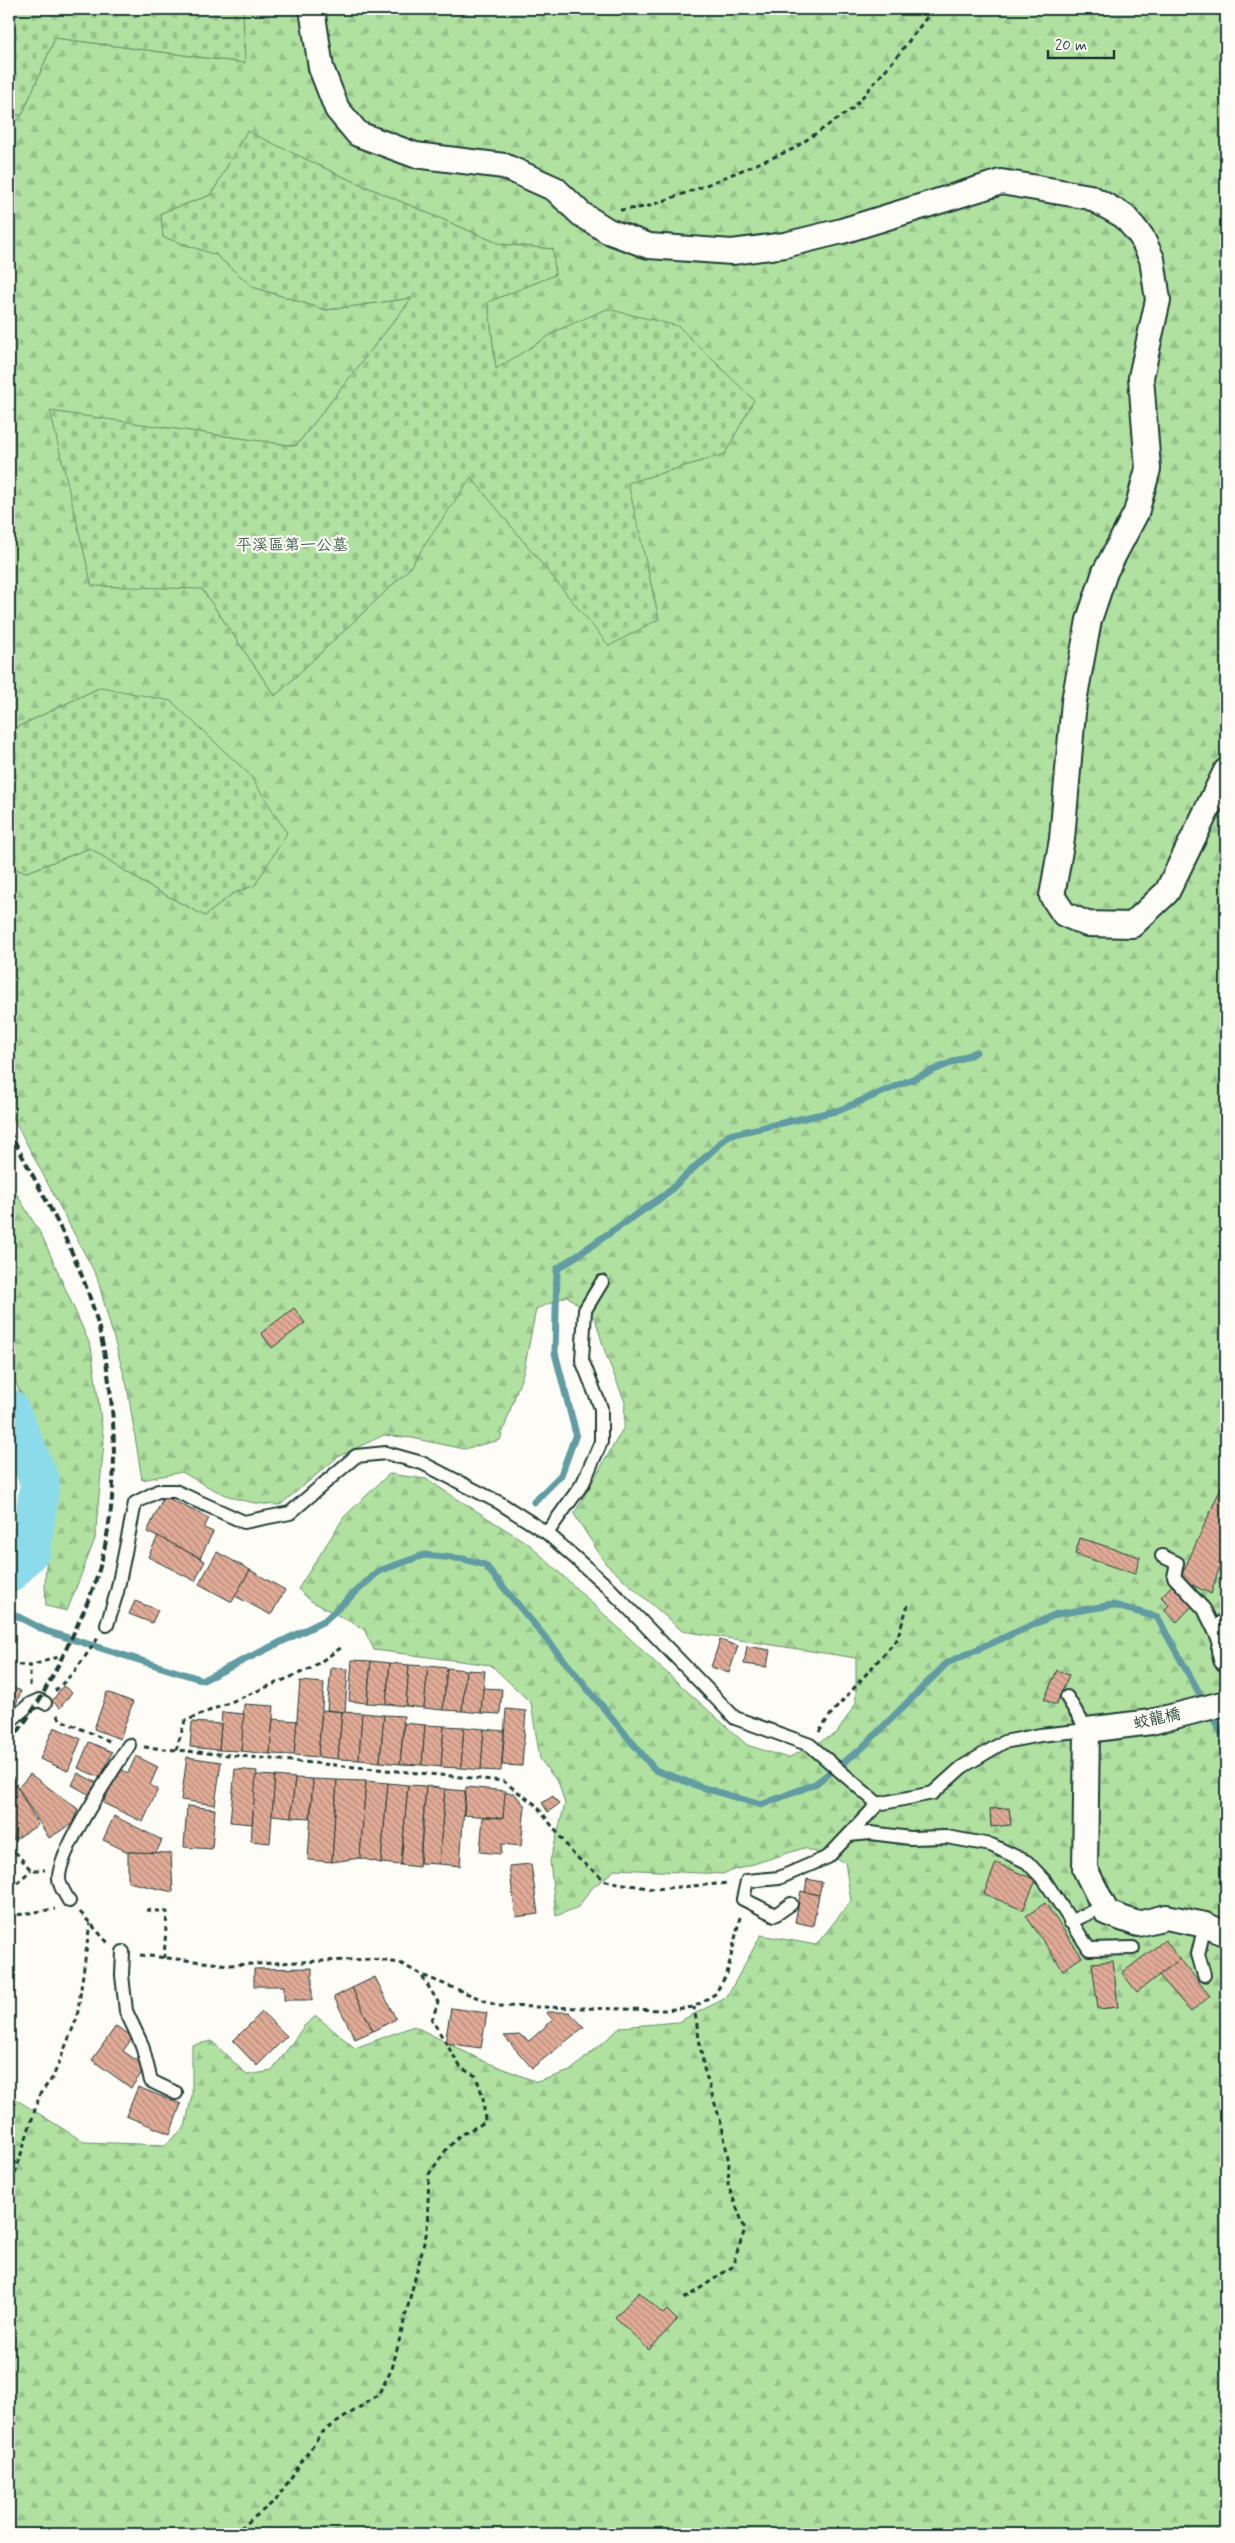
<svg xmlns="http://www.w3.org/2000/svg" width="1235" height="2543" font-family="Mynerve,'LXGW WenKai TC',sans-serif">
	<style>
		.forest { fill: url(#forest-firs); stroke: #688f6a; fill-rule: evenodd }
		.cemetery { fill: url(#cemetery-stones); stroke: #688f6a }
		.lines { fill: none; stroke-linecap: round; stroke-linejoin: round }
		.stream { stroke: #609ca1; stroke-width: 7 }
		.river { stroke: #8cdbea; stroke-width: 40 }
		.building { fill: url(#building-back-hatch); stroke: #1f3d34 }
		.service-casing { stroke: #1f3d34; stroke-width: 16 }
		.minor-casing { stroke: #1f3d34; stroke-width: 28 }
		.path { stroke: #1f3d34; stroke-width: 3; stroke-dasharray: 5 4; stroke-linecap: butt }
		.service { stroke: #fdfcf7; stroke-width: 12 }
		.minor { stroke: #fdfcf7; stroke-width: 24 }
		.rail { stroke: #1f3d34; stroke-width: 4; stroke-dasharray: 8 4; stroke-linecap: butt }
		.labels { text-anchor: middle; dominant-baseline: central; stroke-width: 4.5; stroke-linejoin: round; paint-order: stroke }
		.park-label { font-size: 16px; fill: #3c5e4a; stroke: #fdfcf7 }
		.street-label { font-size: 16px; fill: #1f3d34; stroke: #fdfcf7 }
	</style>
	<defs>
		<pattern id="forest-firs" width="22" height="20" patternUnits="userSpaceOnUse" patternTransform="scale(1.25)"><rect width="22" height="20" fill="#b0e1a1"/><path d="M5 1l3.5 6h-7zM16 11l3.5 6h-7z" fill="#97c28b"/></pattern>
		<pattern id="cemetery-stones" width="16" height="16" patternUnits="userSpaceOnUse" patternTransform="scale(1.25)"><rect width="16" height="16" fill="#b0e1a1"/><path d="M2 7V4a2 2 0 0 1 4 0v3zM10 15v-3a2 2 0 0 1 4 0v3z" fill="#97c28b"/></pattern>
		<pattern id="building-back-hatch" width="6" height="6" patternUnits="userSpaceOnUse" patternTransform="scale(1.25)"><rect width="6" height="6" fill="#e1ab97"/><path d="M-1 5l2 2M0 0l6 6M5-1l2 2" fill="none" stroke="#b68c7c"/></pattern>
	</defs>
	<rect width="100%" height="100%" fill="#fdfcf7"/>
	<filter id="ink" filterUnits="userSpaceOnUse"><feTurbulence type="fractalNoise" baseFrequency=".02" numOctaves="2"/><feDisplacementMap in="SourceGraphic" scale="10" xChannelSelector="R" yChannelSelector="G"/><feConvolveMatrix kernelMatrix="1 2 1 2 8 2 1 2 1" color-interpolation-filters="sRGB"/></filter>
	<g filter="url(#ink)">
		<g class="forest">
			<path d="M243 9H1226V2534H9V2095L84 2142 165 2145 185 2127 192 2095V2045L212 2041 247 2075 272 2071 304 2026 316 2016 355 2048 414 2026 481 2060 537 2082 570 2071 621 2027 678 2022 726 1998 761 1935 816 1945 851 1901 845 1862 804 1848 722 1874 616 1869 593 1887 578 1907 556 1916 550 1861 565 1804 559 1784 540 1759 531 1703 491 1665 374 1650 364 1629 311 1601 298 1589 344 1517 389 1474 426 1479 530 1545 658 1665 747 1745 788 1758 837 1733 856 1703V1658L682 1631 606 1564 574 1514 624 1427 625 1402 606 1355 595 1318 567 1296 536 1309 524 1370 500 1440 464 1449 412 1438 384 1435 339 1456 280 1505C238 1504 218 1493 182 1472L142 1480 127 1386 97 1277 9 1110V868L27 872 90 848 147 885 205 916 232 894 255 885 101 687 9 731V115H22L55 38 244 63ZM247 132 339 175 500 244 553 249 554 275 488 302 496 370 560 329 725 454 627 483 659 619 471 476 408 570 275 696 202 589 51 412 296 446 412 298 326 310 253 287 216 255 163 237 161 213 211 195Z"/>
			<polygon points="9,1181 43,1238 91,1347 104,1442 95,1539 67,1611 46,1606 45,1585 51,1472 9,1365"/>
		</g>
		<g class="cemetery">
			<polygon points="9,9 243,9 245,63 55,38 22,115 9,115"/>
			<polygon points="247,131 339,175 500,244 553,249 555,275 488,302 496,369 560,329 607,309 678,326 754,400 725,454 628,483 659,619 609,646 471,477 408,570 275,696 202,589 92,586 50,411 296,446 412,298 326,310 253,287 216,255 163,237 161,213 211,195"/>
			<polygon points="101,687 171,701 249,774 287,833 255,885 232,894 205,916 147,885 90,848 27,872 9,868 9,731"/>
		</g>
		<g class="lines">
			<g class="stream">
				<polyline points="534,1502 561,1475 576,1434 555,1353 557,1269 665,1195 729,1135 840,1110 976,1052"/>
				<polyline points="9,1612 46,1631 203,1680 324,1621 379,1571 424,1555 464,1559 485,1565 655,1770 701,1787 761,1805 815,1784 861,1749 947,1663 1057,1614 1113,1605 1157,1617 1226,1741"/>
			</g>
			<polyline class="river" points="9,1409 40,1482 31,1549 9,1573"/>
		</g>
		<g class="building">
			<polygon points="294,1308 305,1323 272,1348 261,1333"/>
			<polygon points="1225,1479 1226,1546 1211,1594 1180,1579"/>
			<polygon points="164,1496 209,1518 204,1528 213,1532 200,1558 147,1532"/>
			<polygon points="158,1536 205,1561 195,1581 148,1557"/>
			<polygon points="1080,1538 1140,1557 1135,1574 1075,1554"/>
			<polygon points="217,1552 250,1570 232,1602 199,1584"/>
			<polygon points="250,1570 285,1590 271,1615 235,1596"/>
			<polygon points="1173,1584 1195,1603 1177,1622 1164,1610 1169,1605 1161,1597"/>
			<polygon points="135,1601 158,1610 152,1623 129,1614"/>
			<polygon points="720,1640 738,1646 729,1673 711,1667"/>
			<polygon points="747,1646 770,1650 767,1667 744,1664"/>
			<polygon points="352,1660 371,1661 367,1703 349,1701"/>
			<polygon points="371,1661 390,1663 386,1704 367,1703"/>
			<polygon points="390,1663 409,1665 406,1706 386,1704"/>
			<polygon points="409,1665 428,1666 424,1708 406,1706"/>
			<polygon points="428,1666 447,1668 443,1710 424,1708"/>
			<polygon points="331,1668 348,1669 345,1712 327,1710"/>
			<polygon points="447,1668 466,1670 462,1711 443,1710"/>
			<polygon points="466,1670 485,1671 481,1713 462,1711"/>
			<polygon points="1057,1670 1069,1675 1056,1705 1044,1700"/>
			<polygon points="300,1681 324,1683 318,1757 294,1755"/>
			<polygon points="9,1686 21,1691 12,1715 9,1713"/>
			<polygon points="63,1686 72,1692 60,1708 52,1701"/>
			<polygon points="483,1688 502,1689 500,1714 481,1713"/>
			<polygon points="107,1692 133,1702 120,1739 94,1729"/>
			<polygon points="244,1704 274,1706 270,1754 241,1751"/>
			<polygon points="506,1709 526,1711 522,1766 502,1765"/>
			<polygon points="322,1710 342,1712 338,1759 318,1757"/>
			<polygon points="222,1712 244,1714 241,1751 219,1750"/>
			<polygon points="342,1712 362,1713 359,1760 338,1759"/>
			<polygon points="362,1713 384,1715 380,1762 359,1760"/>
			<polygon points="384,1715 404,1716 400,1764 380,1762"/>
			<polygon points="273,1719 297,1721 294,1755 270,1754"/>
			<polygon points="192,1722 221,1724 219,1750 190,1747"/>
			<polygon points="404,1723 425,1725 422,1765 400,1764"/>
			<polygon points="425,1725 444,1726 441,1767 422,1765"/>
			<polygon points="444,1726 464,1727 461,1768 441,1767"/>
			<polygon points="54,1727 81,1739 68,1771 40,1759"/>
			<polygon points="464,1727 484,1729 481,1770 461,1768"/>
			<polygon points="484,1729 504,1731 501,1771 481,1770"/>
			<polygon points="89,1742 112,1752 101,1778 78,1768"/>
			<polygon points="136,1756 158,1767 150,1785 158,1789 143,1822 103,1803 119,1768 128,1773"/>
			<polygon points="187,1757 221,1762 215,1805 181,1800"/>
			<polygon points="235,1769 257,1771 252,1824 230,1822"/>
			<polygon points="10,1771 18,1788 9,1793 9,1773"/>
			<polygon points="78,1773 97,1783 90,1795 72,1785"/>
			<polygon points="30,1774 78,1809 72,1824 49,1838 18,1788"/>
			<polygon points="256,1775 275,1776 270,1843 251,1841"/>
			<polygon points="275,1776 295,1778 291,1817 272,1815"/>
			<polygon points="295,1778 313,1779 310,1818 291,1817"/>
			<polygon points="313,1779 337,1780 332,1862 308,1860"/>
			<polygon points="337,1780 366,1781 360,1858 332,1862"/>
			<polygon points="366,1781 388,1783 381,1863 360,1858"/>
			<polygon points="388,1783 408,1785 401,1865 381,1863"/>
			<polygon points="408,1785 426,1786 419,1867 401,1865"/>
			<polygon points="426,1786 445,1789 439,1864 420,1863"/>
			<polygon points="466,1787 506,1791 503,1818 464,1815"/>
			<polygon points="18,1788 38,1825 14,1840 9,1831 9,1793"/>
			<polygon points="445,1789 465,1791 460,1866 439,1864"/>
			<polygon points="505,1793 514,1793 525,1806 521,1846 502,1844 501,1854 480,1852 483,1817 503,1818"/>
			<polygon points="553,1796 559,1804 548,1812 542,1803"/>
			<polygon points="187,1806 215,1809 212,1849 184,1847"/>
			<polygon points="1009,1808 1011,1825 991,1827 990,1809"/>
			<polygon points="114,1816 162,1840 156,1853 128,1852 103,1840"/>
			<polygon points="128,1852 171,1853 173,1892 128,1882"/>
			<polygon points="996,1863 1036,1880 1023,1910 984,1894"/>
			<polygon points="531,1864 538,1914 516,1917 509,1866"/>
			<polygon points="807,1879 822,1882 819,1895 805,1892"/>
			<polygon points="801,1891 819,1895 813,1926 795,1922"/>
			<polygon points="1045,1903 1082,1957 1063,1970 1026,1916"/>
			<polygon points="1165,1940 1180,1959 1137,1992 1122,1973"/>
			<polygon points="1180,1959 1210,1996 1191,2012 1159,1975"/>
			<polygon points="1113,1961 1118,2007 1098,2009 1092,1963"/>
			<polygon points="312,1968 312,2000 284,2000 284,1986 254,1986 254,1969"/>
			<polygon points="375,1977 396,2019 373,2031 352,1988"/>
			<polygon points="352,1988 373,2031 355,2039 334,1997"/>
			<polygon points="451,2008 487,2013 481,2048 445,2043"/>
			<polygon points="262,2012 287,2036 257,2066 233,2041"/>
			<polygon points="546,2012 569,2012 584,2027 532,2068 504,2036 520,2035 529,2041 553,2020"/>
			<polygon points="116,2026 133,2037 123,2051 146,2067 131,2088 92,2060"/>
			<polygon points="138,2087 181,2104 170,2134 126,2116"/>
			<polygon points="639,2292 663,2314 667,2310 677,2320 649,2350 615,2317"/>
		</g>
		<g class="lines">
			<defs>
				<g id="service">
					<polyline points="547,1533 583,1483 601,1442 601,1408 582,1360 585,1310 602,1282"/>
					<polyline points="1162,1556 1177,1563 1174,1577 1204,1609 1221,1644"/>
					<polyline points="107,1625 117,1592 135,1503 158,1491 175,1491 244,1522 290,1513 356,1456 386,1453 422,1463 500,1503 547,1533 608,1587 735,1718 810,1745 878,1804"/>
					<polyline points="9,1722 30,1704 39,1700 45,1703"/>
					<polyline points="849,1835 871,1833 910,1838 947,1837 991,1845 1027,1862 1045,1881 1089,1949 1133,1948"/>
					<path d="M69 1901C66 1895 58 1884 59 1877 60 1849 112 1772 129 1745"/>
					<polyline points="791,1904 775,1915 743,1899 747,1881 779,1878 828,1857 878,1804 933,1793 962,1767 1004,1742 1040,1735 1087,1730 1067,1697"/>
					<polyline points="1070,1922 1104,1906"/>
					<polyline points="123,1952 122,1975 126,2011 142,2045 151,2081 176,2093"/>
					<polyline points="1204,1975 1198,1954 1205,1925"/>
				</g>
				<g id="minor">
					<polyline points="312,9 321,68 337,109 358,134 415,155 504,166 555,189 581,214 608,231 649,246 732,252 785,245 842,231 1001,182 1090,197 1124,216 1141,236 1152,259 1158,300 1141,377 1148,469 1136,513 1105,572 1089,620 1074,701 1062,839 1052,896 1064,914 1087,924 1132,925 1167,892 1226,771"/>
					<polyline points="1226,1626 1224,1650 1226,1659"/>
					<polyline points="1226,1703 1151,1722 1087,1730 1085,1869 1107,1913 1138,1924 1166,1917 1205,1925 1226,1934"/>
				</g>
			</defs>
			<use href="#service" class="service-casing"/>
			<use href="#minor" class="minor-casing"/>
			<g class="path">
				<polyline points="620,210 646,207 694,190 793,149 852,109 899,54 933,9"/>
				<polyline points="9,1664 30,1666 58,1657"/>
				<polyline points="30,1686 30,1666"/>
				<polyline points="55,1691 75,1671 98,1638"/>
				<polyline points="57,1715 61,1720 111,1742"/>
				<polyline points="819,1732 831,1714 897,1639 908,1605"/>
				<polyline points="144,1747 503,1781 536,1805 574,1855 606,1881 654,1889 729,1883"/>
				<polyline points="176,1750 185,1721 310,1669 342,1647"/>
				<polyline points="9,1845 31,1870 45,1870"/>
				<polyline points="9,1887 16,1884 31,1870"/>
				<polyline points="146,1910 167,1912 164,1958"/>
				<polyline points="80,1912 109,1944"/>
				<polyline points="9,1916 55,1909"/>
				<polyline points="140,1955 229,1965 371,1959 400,1963 422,1975 498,2006 665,2010 694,2007 715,1994 727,1974 740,1917"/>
				<polyline points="9,2180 15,2173 40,2094 53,2077 77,2018 90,1923"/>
				<polyline points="684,2299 732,2267 745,2229 728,2185 729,2163 722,2126 704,2069 694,2007"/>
				<polyline points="233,2534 276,2500 321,2433 378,2395 392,2369 427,2231 429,2174 446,2150 459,2136 485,2122 483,2097 476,2076 461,2068 432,2020 438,2002 422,1976"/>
			</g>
			<use href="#service" class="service"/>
			<use href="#minor" class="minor"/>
			<path class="rail" d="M9 1131C35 1181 65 1231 85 1284 119 1372 126 1507 90 1596 77 1627 62 1659 46 1688 36 1708 21 1726 9 1745"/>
		</g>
	</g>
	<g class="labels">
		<g class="park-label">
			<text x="292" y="545">平溪區第一公墓</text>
		</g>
		<g class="street-label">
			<text transform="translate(1157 1719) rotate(-12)">蛟龍橋</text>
		</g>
	</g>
	<rect width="1235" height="2543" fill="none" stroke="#fdfcf7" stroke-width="30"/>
	<rect x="15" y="15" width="1205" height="2513" fill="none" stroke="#1f3d34" stroke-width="2" filter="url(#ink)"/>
	<path d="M1048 50v8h66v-8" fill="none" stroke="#1f3d34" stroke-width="2.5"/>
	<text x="1055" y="50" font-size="15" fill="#1f3d34" stroke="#fdfcf7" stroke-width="4" paint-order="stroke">20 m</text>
</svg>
